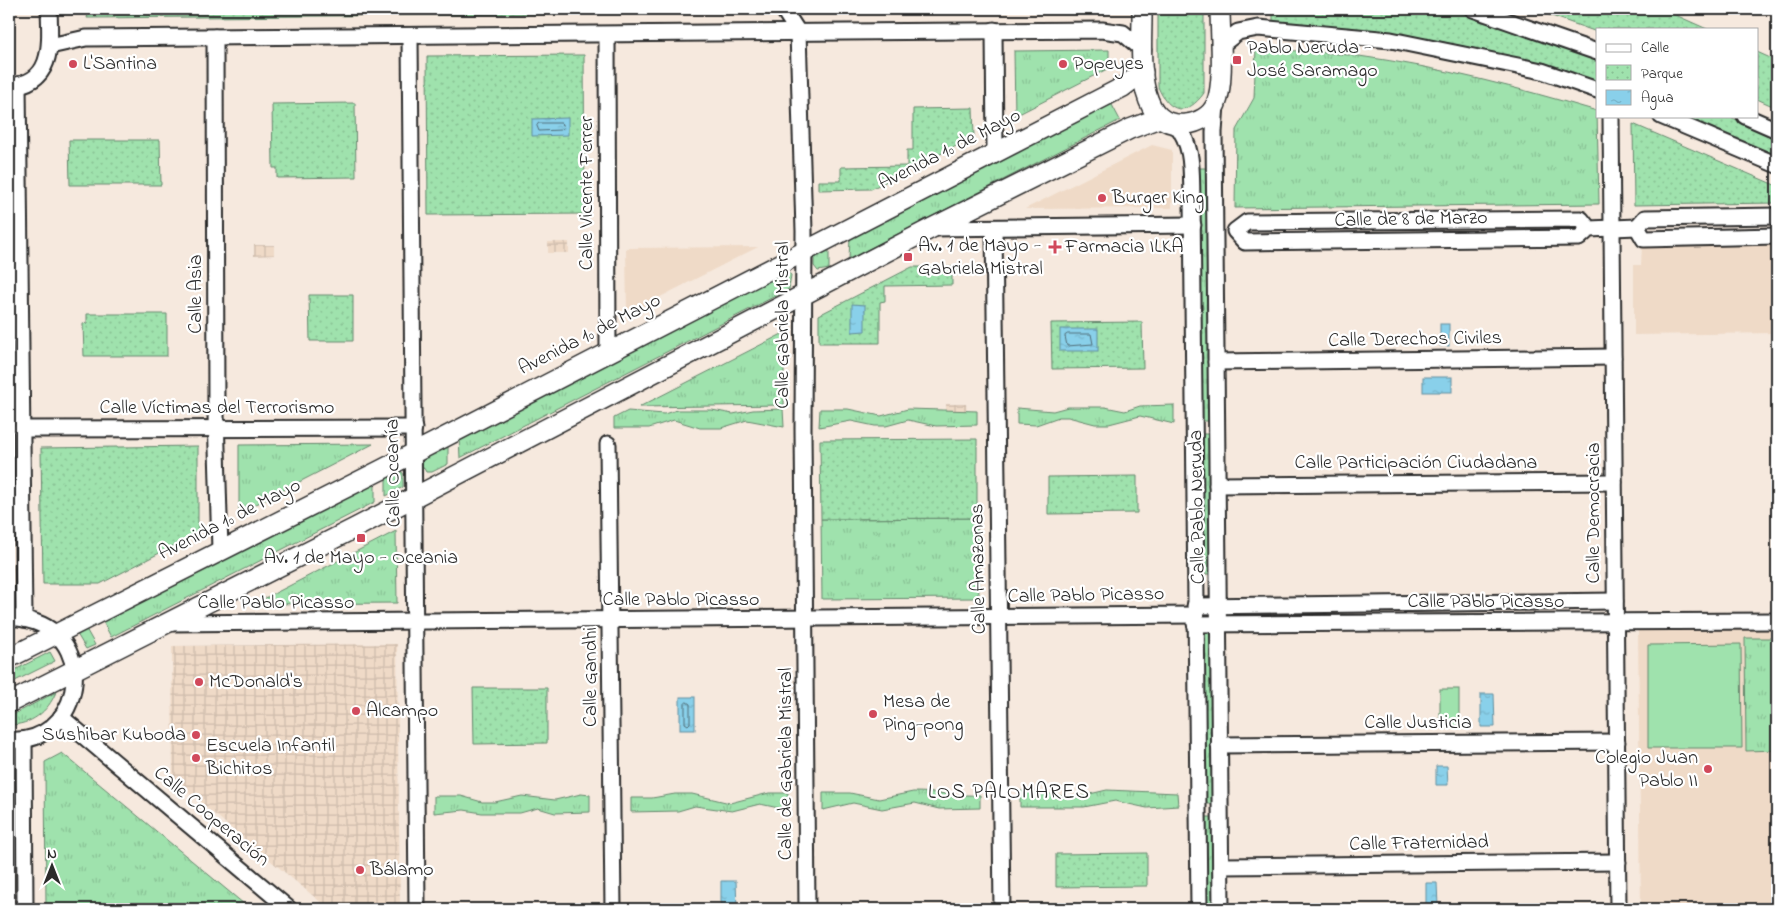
<svg xmlns="http://www.w3.org/2000/svg" width="1786" height="918" font-family="'Indie Flower',sans-serif">
	<style>
		.built { fill: #efdac7 }
		.industrial { fill: url(#industrial-grid) }
		.grass { fill: url(#grass-tufts); stroke: #65866c }
		.park { fill: url(#park-dots); stroke: #65866c }
		.pitch { fill: #9fe2ad; stroke: #65866c }
		.water { fill: url(#water-ripples); stroke: #638e9e }
		.lines { fill: none; stroke-linecap: round; stroke-linejoin: round }
		.shore { stroke: #516d77; stroke-width: 1 }
		.minor-casing { stroke: #2b2b2b; stroke-width: 19 }
		.tertiary-casing { stroke: #2b2b2b; stroke-width: 22 }
		.minor { stroke: #fff; stroke-width: 15 }
		.tertiary { stroke: #fff; stroke-width: 19 }
		.poi-dot { fill: #d1495b; stroke: #fff; stroke-width: 2 }
		.labels { text-anchor: middle; dominant-baseline: central; stroke-width: 4.5; stroke-linejoin: round; paint-order: stroke }
		.poi-label { font-size: 20px; fill: #2b2b2b; stroke: #fff; text-anchor: start }
		.street-label { font-size: 20px; fill: #2b2b2b; stroke: #fff }
		.neighbourhood-label { font-size: 21px; letter-spacing: 1px; fill: #2b2b2b; stroke: #fff }
	</style>
	<defs>
		<pattern id="industrial-grid" width="8" height="8" patternUnits="userSpaceOnUse" patternTransform="scale(1.25)"><rect width="8" height="8" fill="#efdac7"/><path d="M0 4h8M4 0v8" fill="none" stroke="#cdbbab"/></pattern>
		<pattern id="grass-tufts" width="24" height="20" patternUnits="userSpaceOnUse" patternTransform="scale(1.25)"><rect width="24" height="20" fill="#9fe2ad"/><path d="M3 7l-1-3M5 7V3M7 7l1-3M15 17l-1-3M17 17v-4M19 17l1-3" fill="none" stroke="#89c295"/></pattern>
		<pattern id="park-dots" width="8" height="8" patternUnits="userSpaceOnUse" patternTransform="scale(1.25)"><rect width="8" height="8" fill="#9fe2ad"/><path d="M2 2h.1M6 6h.1" fill="none" stroke="#89c295" stroke-width="1.8" stroke-linecap="round"/></pattern>
		<pattern id="water-ripples" width="26" height="14" patternUnits="userSpaceOnUse" patternTransform="scale(1.25)"><rect width="26" height="14" fill="#89d0ea"/><path d="M2 4q2-2 4 0t4 0M15 11q2-2 4 0t4 0" fill="none" stroke="#76b3c9"/></pattern>
	</defs>
	<rect width="100%" height="100%" fill="#f6e9de"/>
	<filter id="ink" filterUnits="userSpaceOnUse"><feTurbulence type="fractalNoise" baseFrequency=".02" numOctaves="2"/><feDisplacementMap in="SourceGraphic" scale="10" xChannelSelector="R" yChannelSelector="G"/><feConvolveMatrix kernelMatrix="1 2 1 2 8 2 1 2 1" color-interpolation-filters="sRGB"/></filter>
	<g filter="url(#ink)">
		<g class="built">
			<polygon points="1152,145 1172,150 1172,208 1025,209"/>
			<polygon points="1642,245 1777,245 1777,333 1634,335 1634,265 1641,265"/>
			<polygon points="758,247 744,254 627,314 626,248"/>
			<polygon points="1777,628 1777,909 1641,909 1638,629"/>
		</g>
		<g class="industrial">
			<rect x="548" y="242" width="21" height="11"/>
			<polygon points="254,245 274,245 274,255 254,256"/>
			<polygon points="946,404 966,404 967,414 946,414"/>
			<polygon points="397,644 400,909 329,909 173,780 172,646"/>
		</g>
		<g class="grass">
			<path d="M1256 48C1291 51 1325 52 1359 56 1440 67 1519 88 1597 111L1599 204 1235 208 1236 130 1254 98Z"/>
			<polygon points="1109,50 1109,68 1015,116 1014,51"/>
			<polygon points="1111,103 1120,120 849,259 850,238"/>
			<polygon points="1198,168 1207,168 1210,421 1201,421"/>
			<polygon points="829,248 829,269 818,271 814,266 814,258"/>
			<polygon points="782,272 787,272 791,275 789,289 460,458 459,437"/>
			<polygon points="784,333 784,405 639,407"/>
			<polygon points="1174,405 1174,424 1140,416 1109,424 1095,424 1068,417 1059,417 1036,425 1017,424 1017,408 1053,411 1068,407 1105,407 1125,411 1140,406"/>
			<polygon points="783,409 784,427 747,420 721,428 700,428 674,420 649,428 614,428 614,418 628,411 664,414 677,410 712,410 733,414 753,410"/>
			<polygon points="820,409 848,409 881,416 908,409 977,411 977,425 936,426 908,420 886,426 875,426 851,421 819,427"/>
			<polygon points="1201,434 1210,434 1212,574 1203,574"/>
			<polygon points="373,444 239,513 239,445"/>
			<polygon points="448,444 448,464 432,472 426,472 422,465 424,457"/>
			<polygon points="398,470 403,473 403,487 386,496 386,475"/>
			<polygon points="375,480 375,502 111,637 102,620"/>
			<polygon points="977,518 979,598 822,599 821,519"/>
			<polygon points="396,531 397,603 254,604"/>
			<polygon points="86,629 95,645 86,649 77,634"/>
			<polygon points="1204,631 1212,631 1213,804 1205,804"/>
			<polygon points="1745,638 1777,638 1777,750 1746,751"/>
			<polygon points="50,652 55,661 9,684 9,673"/>
			<path d="M56 692C48 712 31 725 9 725V717Z"/>
			<polygon points="62,753 250,909 46,909 45,762"/>
			<polygon points="1107,790 1177,793 1178,806 1147,808 1115,801 1084,807 1020,807 1020,791 1034,791 1072,798"/>
			<path d="M913 792C936 792 957 796 980 795V808L939 809 915 803 882 809 853 803 823 810V793H850L879 799Z"/>
			<polygon points="769,793 788,793 788,810 760,804 732,811 695,806 678,811 631,812 631,798 652,798 675,794 692,794 730,803"/>
			<polygon points="581,794 590,795 590,812 555,813 538,808 520,813 482,813 464,810 434,813 434,796 461,796 482,802 495,802 522,796 555,800"/>
			<polygon points="1204,817 1213,817 1214,909 1206,909"/>
		</g>
		<g class="park">
			<polygon points="125,9 763,9 765,12 87,18 88,14"/>
			<path d="M1158 9H1204V93C1187 117 1169 113 1158 87Z"/>
			<path d="M1273 9H1447L1510 28 1597 61V82C1526 60 1453 41 1379 31 1344 27 1308 25 1273 22Z"/>
			<polygon points="1532,9 1662,9 1707,29 1597,29 1597,32"/>
			<polygon points="1757,52 1777,61 1777,108 1757,99"/>
			<polygon points="584,55 585,214 428,215 427,56"/>
			<polygon points="355,103 356,177 277,178 277,168 273,168 272,104"/>
			<polygon points="973,108 974,137 871,189 818,190 818,181 841,181 841,167 907,166 907,150 913,150 913,109"/>
			<polygon points="1685,116 1728,116 1777,137 1777,155"/>
			<polygon points="1633,124 1777,186 1777,203 1634,205"/>
			<polygon points="69,140 160,140 161,185 70,185"/>
			<polygon points="912,267 975,267 975,271 952,271 952,285 885,286 885,301 880,302 880,343 819,343 819,315"/>
			<polygon points="309,295 353,295 353,341 310,341"/>
			<polygon points="87,314 167,314 167,356 84,356 83,324 87,323"/>
			<polygon points="1142,322 1143,368 1052,369 1051,323"/>
			<polygon points="977,439 977,518 821,519 820,440"/>
			<polygon points="198,446 198,533 100,584 43,584 41,448"/>
			<polygon points="1137,476 1137,513 1048,514 1048,477"/>
			<polygon points="473,688 547,688 547,743 474,744"/>
			<polygon points="1147,853 1147,886 1056,887 1056,854"/>
		</g>
		<g class="pitch">
			<polygon points="1741,644 1742,748 1648,748 1648,645"/>
			<rect x="1440" y="689" width="19" height="39"/>
		</g>
		<g class="water">
			<polygon points="568,118 568,135 532,136 532,119"/>
			<polygon points="852,304 865,305 865,331 852,332"/>
			<rect x="1440" y="324" width="9" height="22"/>
			<rect x="1060" y="329" width="38" height="22"/>
			<rect x="1423" y="377" width="29" height="15"/>
			<polygon points="1481,694 1494,694 1495,727 1481,727"/>
			<rect x="680" y="697" width="15" height="33"/>
			<polygon points="1436,766 1447,766 1448,785 1436,785"/>
			<polygon points="721,881 736,881 737,909 721,909"/>
			<polygon points="1426,883 1437,883 1438,906 1426,906"/>
		</g>
		<g class="lines">
			<g class="shore">
				<polygon points="539,123 561,123 563,128 560,130 539,131 537,126"/>
				<polygon points="1068,334 1091,334 1093,344 1067,346 1065,336"/>
				<polygon points="687,702 690,704 690,723 688,725 685,723 685,704"/>
			</g>
			<defs>
				<g id="minor">
					<polyline points="783,9 798,32 804,231 803,429 807,909"/>
					<polyline points="1473,9 1597,52"/>
					<polyline points="994,30 995,152"/>
					<polyline points="607,35 608,351"/>
					<polyline points="410,36 417,909"/>
					<polyline points="215,37 216,415 220,550"/>
					<polyline points="50,46 86,38 1102,30 1123,33 1143,50"/>
					<polyline points="1220,46 1238,32 1258,28 1391,40 1542,71 1597,90"/>
					<polyline points="18,85 24,619"/>
					<path d="M9 86C55 84 50 42 49 9"/>
					<polyline points="1216,104 1214,132 1221,909"/>
					<polyline points="1611,116 1618,909"/>
					<polyline points="1661,116 1777,165"/>
					<polyline points="1745,116 1777,130"/>
					<path d="M1176 124C1194 147 1191 171 1192 199L1199 909"/>
					<polyline points="1777,216 1645,218 1637,227 1644,239 1777,236"/>
					<polyline points="932,228 1193,225"/>
					<polyline points="994,228 1002,909"/>
					<polyline points="1589,229 1581,219 1247,222 1235,231 1245,242 1579,238 1589,229 1637,227"/>
					<polyline points="1216,362 1613,357"/>
					<polyline points="21,429 414,428"/>
					<polyline points="608,444 613,909"/>
					<polyline points="1217,485 1614,482"/>
					<polyline points="1195,606 1615,601"/>
					<path d="M9 618C18 617 26 619 35 622 101 645 78 746 9 740"/>
					<polyline points="168,623 1195,615"/>
					<polyline points="1195,624 1777,621"/>
					<polyline points="61,717 289,909"/>
					<polyline points="24,740 25,909"/>
					<polyline points="1219,745 1617,742"/>
					<polyline points="1221,866 1618,862"/>
				</g>
				<g id="tertiary">
					<path d="M1142 9C1143 43 1131 130 1186 124 1198 123 1211 116 1216 104 1225 83 1220 33 1220 9"/>
					<polyline points="9,658 381,470 1123,87 1143,72"/>
					<polyline points="9,703 355,528 932,228 1130,129 1159,118"/>
				</g>
			</defs>
			<use href="#minor" class="minor-casing"/>
			<use href="#tertiary" class="tertiary-casing"/>
			<use href="#minor" class="minor"/>
			<use href="#tertiary" class="tertiary"/>
		</g>
	</g>
	<g class="poi-dot">
		<rect x="1232" y="55" width="10" height="10" rx="2.5"/>
		<circle cx="73" cy="64" r="5"/>
		<circle cx="1063" cy="64" r="5"/>
		<circle cx="1102" cy="198" r="5"/>
		<path d="M1052.5 239.5h5v5h5v5h-5v5h-5v-5h-5v-5h5z"/>
		<rect x="903" y="252" width="10" height="10" rx="2.5"/>
		<rect x="356" y="533" width="10" height="10" rx="2.5"/>
		<circle cx="199" cy="682" r="5"/>
		<circle cx="356" cy="711" r="5"/>
		<circle cx="873" cy="714" r="5"/>
		<circle cx="196" cy="735" r="5"/>
		<circle cx="196" cy="758" r="5"/>
		<circle cx="1708" cy="769" r="5"/>
		<circle cx="360" cy="870" r="5"/>
	</g>
	<g class="labels">
		<g class="poi-label">
			<text x="1247" y="48">Pablo Neruda -<tspan x="1247" dy="23">José Saramago</tspan></text>
			<text x="83" y="64">L'Santina</text>
			<text x="1073" y="64">Popeyes</text>
			<text x="1112" y="198">Burger King</text>
			<text x="918" y="246">Av. 1 de Mayo -<tspan x="918" dy="23">Gabriela Mistral</tspan></text>
			<text x="1065" y="247">Farmacia ILKA</text>
			<text x="361" y="558" text-anchor="middle">Av. 1 de Mayo - Oceania</text>
			<text x="209" y="682">McDonald's</text>
			<text x="883" y="702">Mesa de<tspan x="883" dy="23">Ping-pong</tspan></text>
			<text x="366" y="711">Alcampo</text>
			<text x="186" y="735" text-anchor="end">Sushibar Kuboda</text>
			<text x="206" y="746">Escuela Infantil<tspan x="206" dy="23">Bichitos</tspan></text>
			<text x="1698" y="758" text-anchor="end">Colegio Juan<tspan x="1698" dy="23">Pablo II</tspan></text>
			<text x="370" y="870">Bálamo</text>
		</g>
		<g class="street-label">
			<text transform="translate(950 150) rotate(-27)">Avenida 1º de Mayo</text>
			<text transform="translate(587 193) rotate(-90)">Calle Vicente Ferrer</text>
			<text transform="translate(1411 220) rotate(-1)">Calle de 8 de Marzo</text>
			<text transform="translate(196 294) rotate(-90)">Calle Asia</text>
			<text transform="translate(783 325) rotate(-90)">Calle Gabriela Mistral</text>
			<text transform="translate(590 335) rotate(-27)">Avenida 1º de Mayo</text>
			<text transform="translate(1415 340) rotate(-1)">Calle Derechos Civiles</text>
			<text x="217" y="408">Calle Víctimas del Terrorismo</text>
			<text x="1416" y="463">Calle Participación Ciudadana</text>
			<text transform="translate(394 473) rotate(-91)">Calle Oceanía</text>
			<text transform="translate(1198 507) rotate(-91)">Calle Pablo Neruda</text>
			<text transform="translate(1594 513) rotate(-90)">Calle Democracia</text>
			<text transform="translate(230 520) rotate(-27)">Avenida 1º de Mayo</text>
			<text transform="translate(979 569) rotate(-91)">Calle Amazonas</text>
			<text transform="translate(1086 596) rotate(-1)">Calle Pablo Picasso</text>
			<text x="681" y="600">Calle Pablo Picasso</text>
			<text x="1486" y="602">Calle Pablo Picasso</text>
			<text x="276" y="603">Calle Pablo Picasso</text>
			<text transform="translate(591 677) rotate(-90)">Calle Gandhi</text>
			<text x="1418" y="723">Calle Justicia</text>
			<text transform="translate(786 764) rotate(-90)">Calle de Gabriela Mistral</text>
			<text transform="translate(211 817) rotate(40)">Calle Cooperación</text>
			<text transform="translate(1419 844) rotate(-1)">Calle Fraternidad</text>
		</g>
		<g class="neighbourhood-label">
			<text x="1009" y="793">LOS PALOMARES</text>
		</g>
	</g>
	<rect width="1786" height="918" fill="none" stroke="#fff" stroke-width="30"/>
	<rect x="15" y="15" width="1756" height="888" fill="none" stroke="#2b2b2b" stroke-width="2" filter="url(#ink)"/>
	<rect x="1596" y="28" width="162" height="90" fill="#ffffff" stroke="#aaaaaa"/>
	<rect x="1606" y="44" width="25" height="8" fill="#ffffff" stroke="#aaaaaa"/>
	<text x="1641" y="52" font-size="15" fill="#2b2b2b">Calle</text>
	<rect x="1606" y="65" width="25" height="15" fill="url(#park-dots)" stroke="#aaaaaa"/>
	<text x="1641" y="78" font-size="15" fill="#2b2b2b">Parque</text>
	<rect x="1606" y="90" width="25" height="15" fill="url(#water-ripples)" stroke="#aaaaaa"/>
	<text x="1641" y="102" font-size="15" fill="#2b2b2b">Agua</text>
	<g transform="translate(52 866)" stroke="#ffffff" stroke-width="4" paint-order="stroke">
	<path d="M0-4L9 19L0 12L-9 19Z" fill="#2b2b2b"/>
	<text y="-8" font-size="14" font-weight="bold" text-anchor="middle" fill="#2b2b2b">N</text>
	</g>
</svg>
